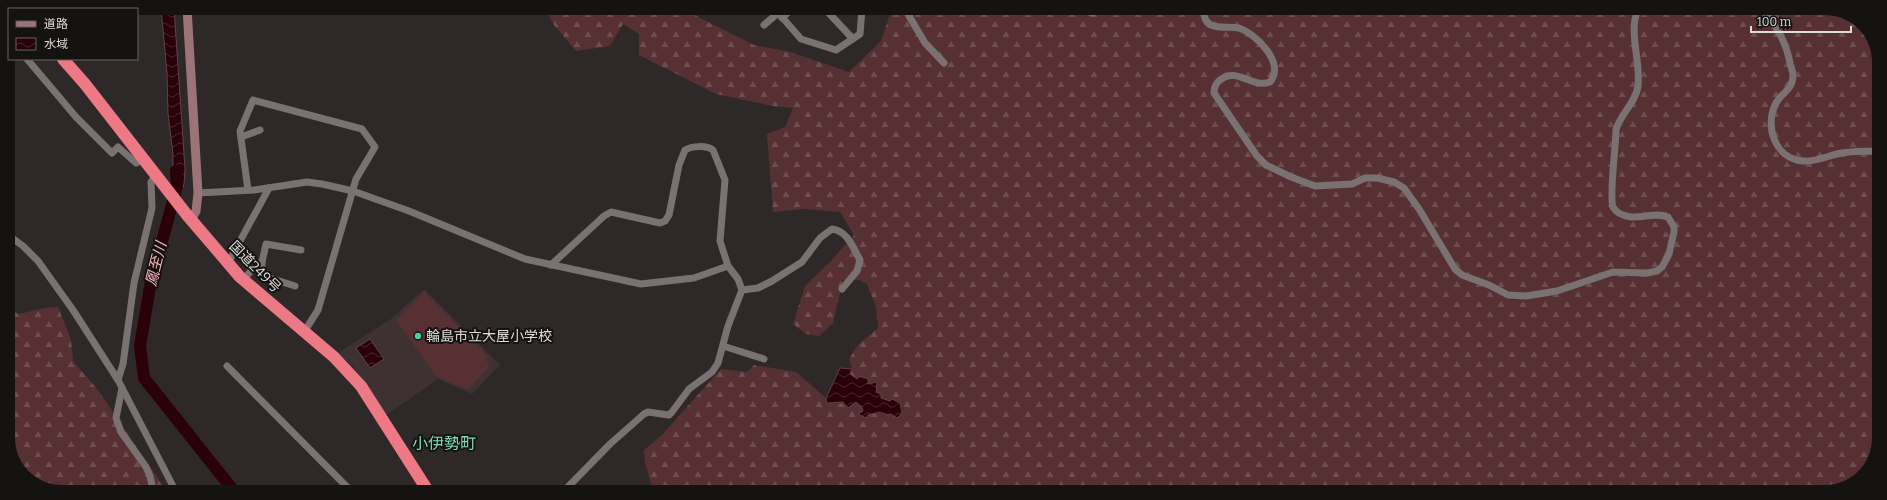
<svg xmlns="http://www.w3.org/2000/svg" width="1887" height="500" font-family="Bitter,'Noto Sans JP',serif">
	<style>
		.built { fill: #3e3132 }
		.forest { fill: url(#forest-firs) }
		.pitch { fill: #573033 }
		.water { fill: url(#water-waves); stroke: #604247 }
		.lines { fill: none; stroke-linecap: round; stroke-linejoin: round }
		.river { stroke: #2a0108; stroke-width: 12 }
		.street { stroke: #797172; stroke-width: 7 }
		.secondary { stroke: #9c7378; stroke-width: 9 }
		.highway { stroke: #ed7985; stroke-width: 12 }
		.poi-dot { fill: #3dd4a3; stroke: #151212; stroke-width: 1.5 }
		.labels { text-anchor: middle; dominant-baseline: central; stroke-width: 4; stroke-linejoin: round; paint-order: stroke }
		.street-label { font-size: 14px; fill: #dfdbdb; stroke: #151212 }
		.poi-label { font-size: 14px; fill: #dfdbdb; stroke: #151212; text-anchor: start }
		.water-label { font-size: 15px; font-style: italic; fill: #f6b2b6; stroke: #151212 }
		.quarter-label { font-size: 16px; fill: #7fd7b4; stroke: #151212 }
	</style>
	<defs>
		<pattern id="forest-firs" width="22" height="20" patternUnits="userSpaceOnUse"><rect width="22" height="20" fill="#573033"/><path d="M5 1l3.5 6h-7zM16 11l3.5 6h-7z" fill="#6f4d50"/></pattern>
		<pattern id="water-waves" width="16" height="10" patternUnits="userSpaceOnUse"><rect width="16" height="10" fill="#2a0108"/><path d="M0 5q4-4 8 0t8 0" fill="none" stroke="#48252b"/></pattern>
	</defs>
	<rect width="100%" height="100%" fill="#2f2829"/>
	<polygon class="built" points="424,289 500,365 472,394 438,379 386,415 353,366 338,353 391,319"/>
	<g class="forest">
		<path d="M545 8 687 9 700 18 754 45 790 52 849 72 881 41 892 9 1839 10 1866 27 1879 58 1877 452 1858 481 1825 492 653 491 645 462 644 450 661 436 721 369 747 372 754 365 796 372 826 398 827 403C833 403 852 404 856 402L862 407 863 411 858 414C868 415 878 411 886 415L903 410 900 403 892 399 890 401C883 400 881 398 876 392V387L857 379 850 374 852 369 849 359 858 345 878 328 876 307 867 284 859 280H843L833 323 819 336 806 334 793 324 805 286 831 261 854 235 840 212 804 209 773 212 767 134 785 127 793 108 773 106 716 94 639 55V34L623 24 610 46 576 51 554 25Z"/>
		<polygon points="58,307 71,340 73,361 98,390 166,490 48,490 21,473 8,442 8,309 19,314 45,308"/>
	</g>
	<polygon class="pitch" points="424,292 488,356 486,360 490,366 468,390 437,377 396,320"/>
	<g class="water">
		<polygon points="161,8 174,8 185,169 184,184 181,194 173,182 173,154 168,114 167,73"/>
		<polygon points="370,339 384,359 370,368 356,348"/>
		<polygon points="840,368 852,369 850,374 857,379 859,376 868,379 868,384 877,382 876,392 881,394 881,398 890,401 892,399 900,403 902,413 897,418 891,414 886,415 880,412 868,415 866,418 858,414 863,411 862,407 856,402 848,408 843,402 827,403 826,398"/>
	</g>
	<g class="lines">
		<polyline class="river" points="176,171 177,187 151,281 140,346 144,378 233,490"/>
		<g class="street">
			<polyline points="775,9 801,39 836,50 860,34 862,9"/>
			<polyline points="825,9 853,39"/>
			<polyline points="905,9 925,43 944,63"/>
			<polyline points="1083,9 1092,13 1101,9"/>
			<path d="M1204 9C1203 15 1205 22 1211 25 1220 29 1230 26 1239 28 1256 34 1286 63 1270 82 1252 89 1237 66 1220 80 1216 83 1214 87 1214 93L1257 156 1266 165 1291 177 1315 186 1352 184 1365 178H1377L1394 182 1404 188 1419 209 1455 269 1462 275 1489 285 1508 295 1526 296 1557 291 1613 272 1647 273 1657 271 1662 267 1669 254 1674 232V227L1668 217C1656 212 1644 218 1631 217 1625 216 1616 213 1613 207 1609 197 1616 145 1616 130 1620 114 1636 103 1638 86 1641 63 1628 30 1638 10"/>
			<path d="M1763 10C1777 27 1786 42 1790 63 1791 68 1793 71 1793 75 1793 90 1782 92 1776 103 1764 126 1775 159 1803 161 1817 162 1829 155 1842 153 1854 151 1866 151 1878 151"/>
			<polyline points="782,18 792,9"/>
			<polyline points="764,25 778,13"/>
			<polyline points="27,59 76,117 112,153 118,147 136,163 144,159"/>
			<polyline points="241,137 260,130"/>
			<polyline points="248,190 240,131 253,100 362,129 375,147 356,179 318,310 304,332"/>
			<polyline points="198,193 254,190 307,182 322,184 353,191 409,211 525,259 641,284 694,278 728,266"/>
			<polyline points="8,235 23,246 38,261 73,310 118,380 175,490"/>
			<polyline points="262,262 262,270 270,278 295,286"/>
			<polyline points="228,263 269,188"/>
			<path d="M551 265 604 216 611 212 660 223 665 221 669 215 679 165 685 150C692 146 706 145 713 150L725 180 720 241 728 266 738 279 742 290 728 326 718 363 712 372 689 389 672 412 669 415 648 412 644 414 610 444 564 491"/>
			<polyline points="243,280 257,264 262,262 266,244 301,250"/>
			<path d="M742 290 758 288 772 281 802 262 820 238 832 229C848 231 853 248 860 260L857 271 842 289"/>
			<polyline points="723,346 764,359"/>
			<polyline points="227,366 351,491"/>
			<polyline points="118,380 123,364 134,283 152,208 151,182 156,175"/>
			<polyline points="122,388 116,418 121,432 146,467 150,476 153,490"/>
		</g>
		<polyline class="secondary" points="187,8 198,193 196,211 191,220"/>
		<polyline class="highway" points="63,59 85,84 187,215 240,277 334,357 361,386 428,491"/>
	</g>
	<circle class="poi-dot" cx="418" cy="336" r="4"/>
	<g class="labels">
		<g class="street-label">
			<text transform="translate(255 267) rotate(45)">国道249号</text>
		</g>
		<g class="poi-label">
			<text x="426" y="336">輪島市立大屋小学校</text>
		</g>
		<g class="water-label">
			<text transform="translate(156 264) rotate(-76)">鳳至川</text>
		</g>
		<g class="quarter-label">
			<text x="444" y="443">小伊勢町</text>
		</g>
	</g>
	<path d="M0 0H1887V500H0ZM62 15H1825A47 47 0 0 1 1872 62V438A47 47 0 0 1 1825 485H62A47 47 0 0 1 15 438V62A47 47 0 0 1 62 15Z" fill="#151212" fill-rule="evenodd"/>
	<rect x="8" y="8" width="130" height="52" fill="#151212" stroke="#666262"/>
	<rect x="16" y="21" width="20" height="6" fill="#9c7378" stroke="#666262"/>
	<text x="44" y="28" font-size="12" fill="#dfdbdb">道路</text>
	<rect x="16" y="38" width="20" height="12" fill="url(#water-waves)" stroke="#666262"/>
	<text x="44" y="48" font-size="12" fill="#dfdbdb">水域</text>
	<path d="M1751 26v6h100v-6" fill="none" stroke="#dfdbdb" stroke-width="2"/>
	<text x="1757" y="26" font-size="12" fill="#dfdbdb" stroke="#151212" stroke-width="3" paint-order="stroke">100 m</text>
</svg>
